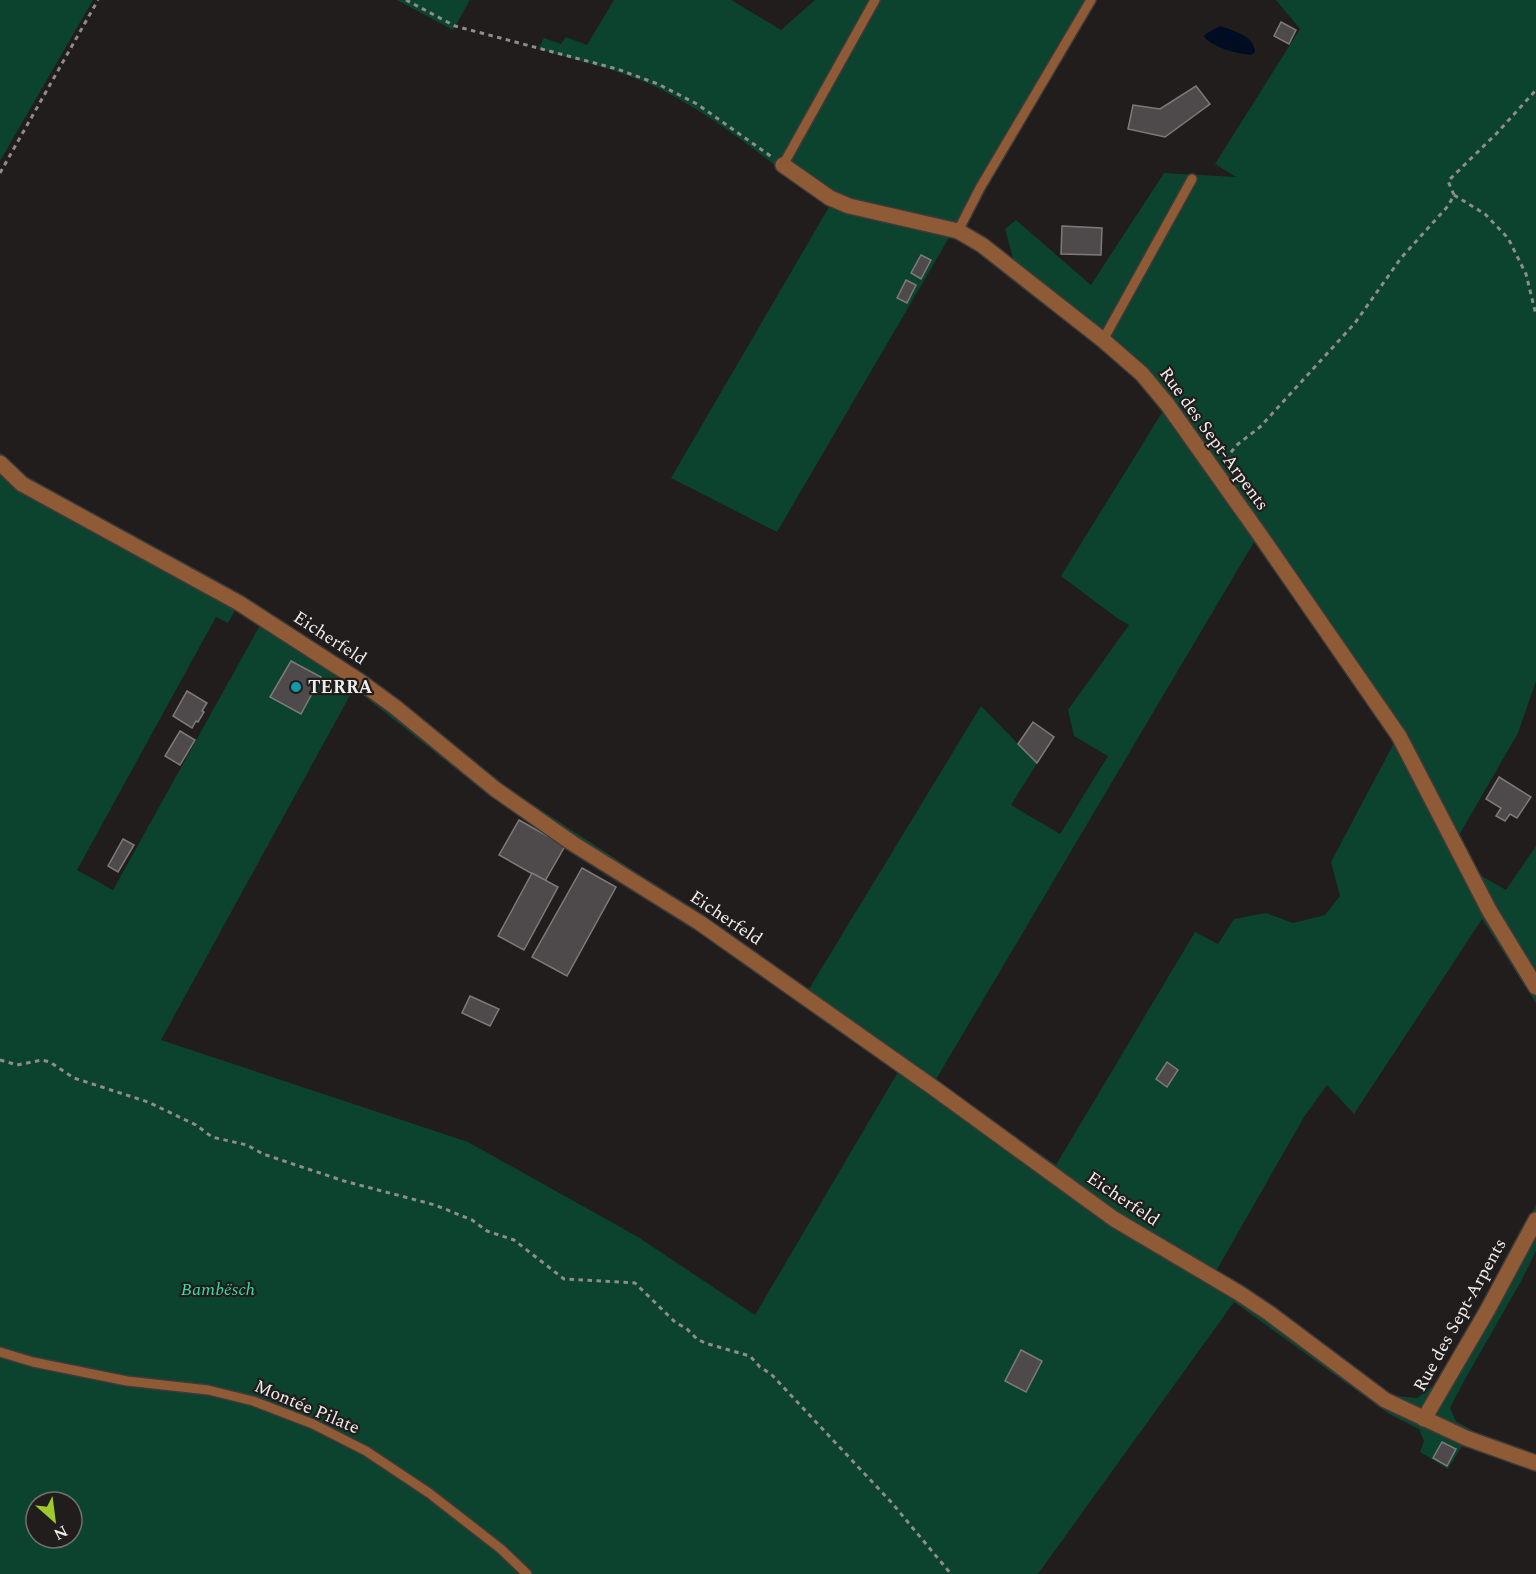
<svg xmlns="http://www.w3.org/2000/svg" width="1536" height="1574" font-family="Spectral,serif">
	<style>
		.green { fill: #0b432e; fill-rule: evenodd }
		.water { fill: #000c22 }
		.building { fill: #4e4a4c; stroke: #7d7a7b; stroke-width: 1.5 }
		.lines { fill: none; stroke-linecap: round; stroke-linejoin: round }
		.lane-casing { stroke: #3d3a39; stroke-width: 12 }
		.street-casing { stroke: #3d3a39; stroke-width: 18 }
		.path { stroke: #8f8c8b; stroke-width: 3; stroke-dasharray: 4.5 4.5; stroke-linecap: butt }
		.lane { stroke: #8e5b36; stroke-width: 9 }
		.street { stroke: #8e5b36; stroke-width: 15 }
		.culture-dot { fill: #0f9aa8; stroke: #201d1c; stroke-width: 2 }
		.labels { text-anchor: middle; dominant-baseline: central; stroke-width: 4.5; stroke-linejoin: round; paint-order: stroke }
		.street-label { font-size: 18px; fill: #efedec; stroke: #201d1c }
		.poi-label { font-size: 18px; font-weight: bold; fill: #efedec; stroke: #201d1c; text-anchor: start }
		.park-label { font-size: 18px; font-style: italic; fill: #39dea2; stroke: #201d1c }
	</style>
	<rect width="100%" height="100%" fill="#201d1c"/>
	<g class="green">
		<polygon points="0,0 93,0 0,161"/>
		<polygon points="397,0 470,0 453,30"/>
		<path d="M614 0H731L781 30 815 0H1091L961 225 1015 265 1005 229 1016 220 1091 285 1164 173 1236 177 1215 164 1300 29 1276 0H1536V681L1518 733 1454 844 1466 867 1506 890 1536 846V1003L1482 919 1354 1114 1327 1085 1304 1117 1215 1273 1276 1307 1387 1395 1417 1398 1434 1385 1480 1309 1536 1205V1251L1520 1283 1464 1381 1450 1408 1456 1421 1478 1434 1536 1455V1471L1462 1446 1448 1469 1420 1452 1424 1441 1419 1429 1389 1414 1234 1302 1038 1574H0V452L28 477 50 491 252 601 362 673 400 701 506 787 712 922 809 989 981 706 1037 763 1011 805 1060 834 1108 756 1074 736 1068 710 1129 625 1117 618 1061 576 1163 411 1137 379 1100 346 978 251 950 236 777 532 671 478 829 207C774 165 721 120 660 89 624 71 576 60 538 49L544 38 561 44 566 37 587 45ZM1254 542 1367 700 1394 743 1331 862 1340 896 1325 915 1293 923 1266 913 1234 919 1218 944 1195 932 1056 1165 935 1081ZM239 603 264 618 113 890 77 870 216 617 228 623ZM354 688 490 796 495 790 694 926 898 1072 755 1315 638 1237 468 1142 161 1040ZM36 1502H72V1538H36Z"/>
	</g>
	<path class="water" d="M1220 26C1233 31 1254 35 1255 52L1251 55C1239 54 1210 47 1204 36L1207 33Z"/>
	<g class="building">
		<polygon points="1281,22 1296,30 1289,44 1274,36"/>
		<polygon points="1196,86 1210,104 1165,137 1128,129 1133,105 1160,109"/>
		<polygon points="1062,226 1102,228 1101,255 1061,254"/>
		<polygon points="921,255 931,260 921,279 911,273"/>
		<polygon points="906,280 916,285 907,303 897,298"/>
		<polygon points="291,661 321,677 301,714 270,697"/>
		<polygon points="187,691 207,703 202,711 204,712 198,722 196,721 192,728 173,716"/>
		<polygon points="1033,722 1054,737 1037,763 1018,744"/>
		<polygon points="180,731 195,740 180,765 165,756"/>
		<polygon points="1499,777 1531,797 1517,818 1510,814 1505,821 1496,816 1501,808 1486,799"/>
		<polygon points="519,820 565,846 545,881 499,855"/>
		<polygon points="123,839 134,845 118,872 108,866"/>
		<polygon points="582,868 616,887 567,976 532,957"/>
		<polygon points="532,873 558,887 524,950 498,936"/>
		<polygon points="470,996 499,1009 490,1026 462,1013"/>
		<polygon points="1167,1062 1178,1070 1167,1087 1156,1079"/>
		<polygon points="1021,1350 1042,1361 1026,1392 1005,1381"/>
		<polygon points="1442,1442 1456,1449 1447,1466 1433,1458"/>
	</g>
	<g class="lines">
		<defs>
			<g id="lane">
				<polyline points="783,165 875,0"/>
				<polyline points="958,231 980,188 1091,0"/>
				<polyline points="1103,340 1192,179"/>
				<polyline points="0,1352 33,1362 127,1381 208,1390 253,1401 313,1424 366,1451 429,1493 501,1549 527,1574"/>
			</g>
			<g id="street">
				<polyline points="783,165 830,198 849,206 958,231 982,245 1103,340 1142,374 1167,404 1260,535 1399,736 1489,910 1536,987"/>
				<polyline points="0,463 22,484 239,603 358,680 395,707 495,789 572,843 700,923 934,1088 1114,1219 1239,1293 1269,1313 1385,1400 1466,1438 1536,1463"/>
				<polyline points="1424,1419 1487,1311 1536,1220"/>
			</g>
		</defs>
		<use href="#lane" class="lane-casing"/>
		<use href="#street" class="street-casing"/>
		<g class="path">
			<polyline points="406,0 455,26 617,69 658,84 697,104 772,157"/>
			<polyline points="0,173 98,0"/>
			<polyline points="1454,195 1485,214 1508,238 1526,274 1536,315"/>
			<polyline points="1225,459 1238,444 1260,427 1355,323 1401,258 1448,206 1454,195 1448,181 1497,133 1536,90"/>
			<polyline points="0,1060 17,1065 42,1060 50,1062 74,1078 148,1102 196,1125 212,1137 247,1145 263,1154 344,1181 435,1205 472,1220 487,1231 514,1240 564,1279 635,1283 676,1323 686,1328 697,1339 705,1343 750,1356 760,1367 771,1374 892,1503 951,1574"/>
		</g>
		<use href="#lane" class="lane"/>
		<use href="#street" class="street"/>
	</g>
	<circle class="culture-dot" cx="296" cy="687" r="6"/>
	<g class="labels">
		<g class="street-label">
			<text transform="translate(1214 439) rotate(54)">Rue des Sept-Arpents</text>
			<text transform="translate(330 638) rotate(33)">Eicherfeld</text>
			<text transform="translate(726 918) rotate(34)">Eicherfeld</text>
			<text transform="translate(1123 1199) rotate(34)">Eicherfeld</text>
			<text transform="translate(1460 1315) rotate(-61)">Rue des Sept-Arpents</text>
			<text transform="translate(307 1407) rotate(23)">Montée Pilate</text>
		</g>
		<g class="poi-label">
			<text x="308" y="687">TERRA</text>
		</g>
		<g class="park-label">
			<text x="218" y="1289">Bambësch</text>
		</g>
	</g>
	<g transform="translate(54 1520) rotate(152)"><circle r="28" fill="#201d1c" stroke="#73706f" stroke-width="1.5"/>
	<path d="M0-4.5L10 22L0 15L-10 22Z" fill="#9fca2d"/>
	<text y="-9" font-size="16" font-weight="bold" text-anchor="middle" fill="#efedec">N</text>
	</g>
</svg>
